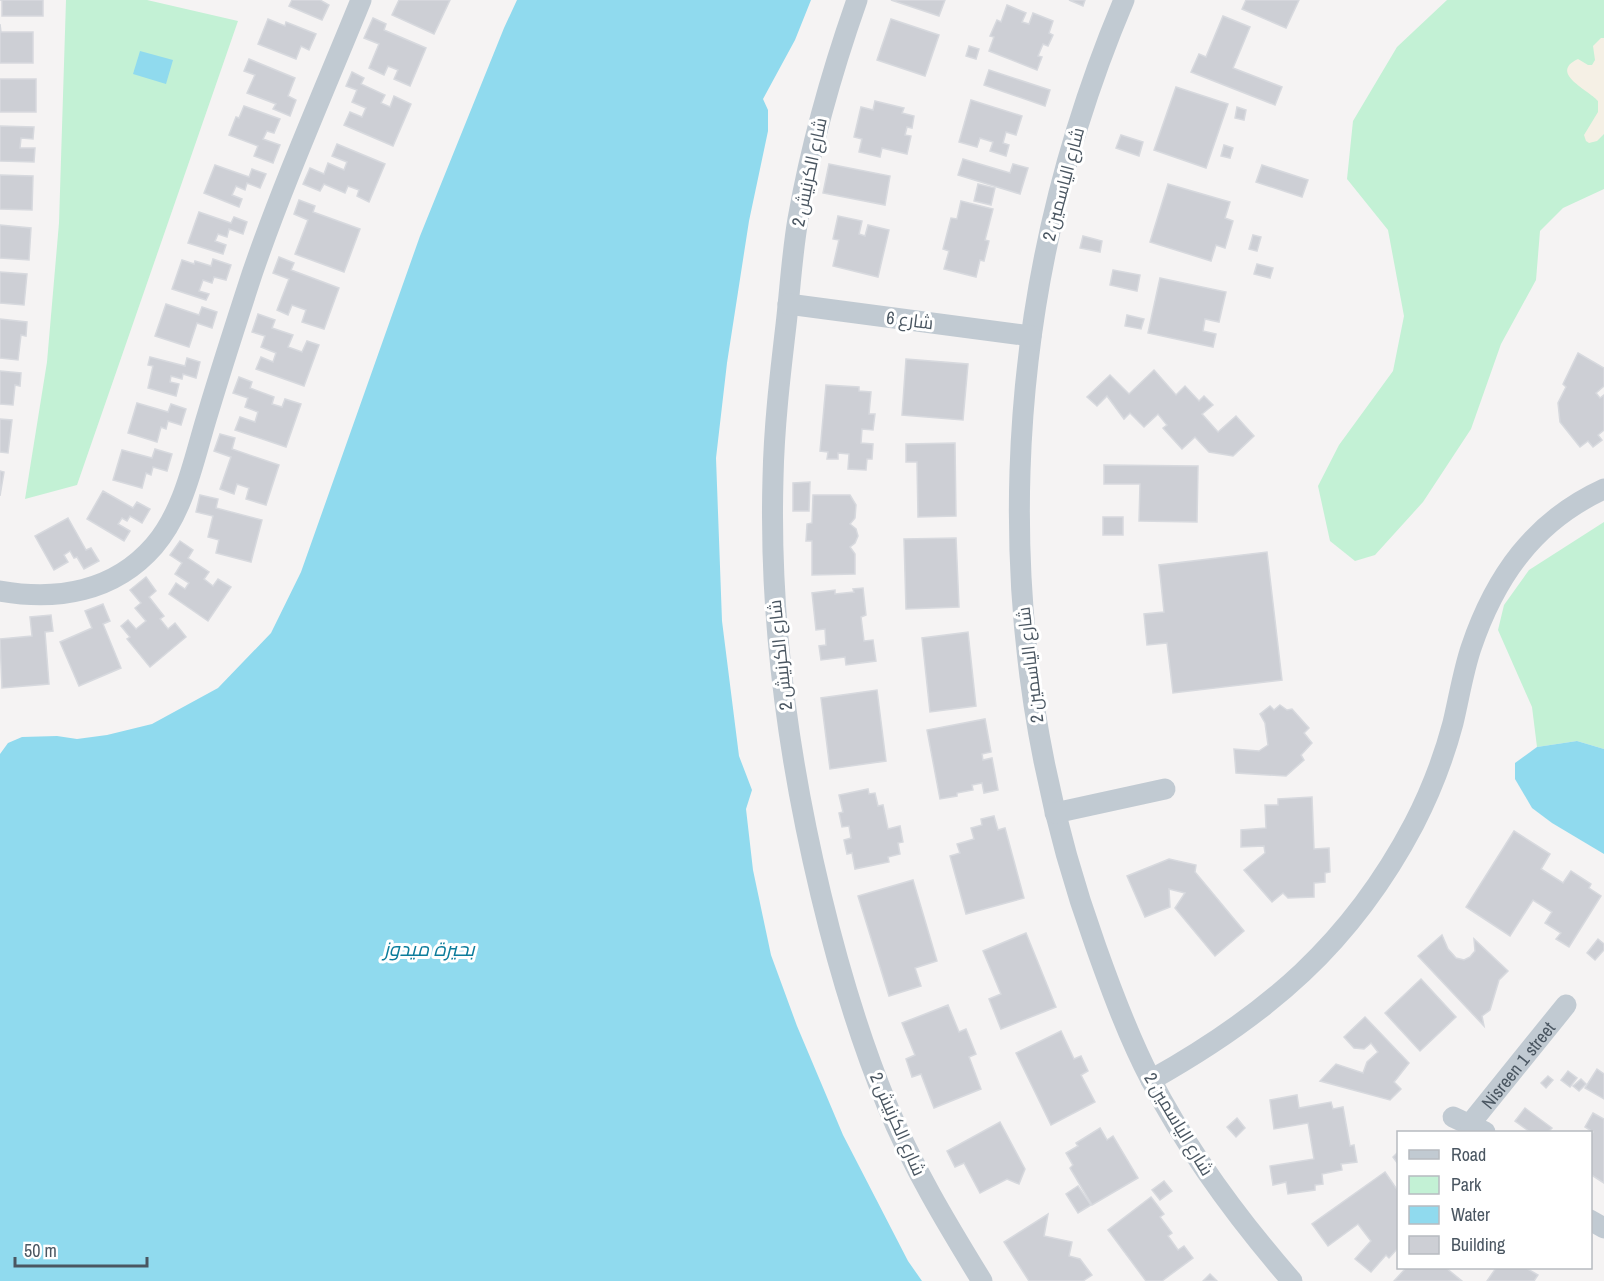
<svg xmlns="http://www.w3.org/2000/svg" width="1604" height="1281" font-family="'Archivo Narrow',Cairo,sans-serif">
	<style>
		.green { fill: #c3f1d5 }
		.sand { fill: #f5f0e5 }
		.water { fill: #90daee }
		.building { fill: #cdcfd5; stroke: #d7d9de; stroke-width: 1.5 }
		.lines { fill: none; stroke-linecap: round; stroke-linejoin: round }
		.minor { stroke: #c1cad2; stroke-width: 21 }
		.labels { text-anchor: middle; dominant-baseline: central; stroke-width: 6; stroke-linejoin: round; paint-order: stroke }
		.street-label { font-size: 18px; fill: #4a5661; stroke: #fff }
		.water-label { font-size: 20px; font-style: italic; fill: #0c7c9b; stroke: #fff }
	</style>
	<rect width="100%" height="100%" fill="#f5f3f3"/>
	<g class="green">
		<polygon points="66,0 147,0 238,21 77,485 25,499 47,362 59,223"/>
		<polygon points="1447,0 1604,0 1604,189 1563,208 1540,231 1536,280 1501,344 1471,429 1423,502 1375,555 1355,561 1330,541 1318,486 1339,445 1393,371 1404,316 1388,230 1347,179 1353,121 1397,47"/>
		<polygon points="1604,522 1604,749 1577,741 1537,747 1532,707 1498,630 1504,605 1529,570"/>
	</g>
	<path class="sand" d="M1601 38H1604V134L1597 141 1589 143 1586 141 1584 135 1598 112V101C1589 90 1548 73 1578 59L1588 65H1592L1595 60 1593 46Z"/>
	<g class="water">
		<polygon points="517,0 811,0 795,40 763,99 768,110 768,131 749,221 727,363 716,458 722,621 739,756 752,790 746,809 753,870 771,955 797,1026 843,1135 908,1261 922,1281 0,1281 0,754 8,743 22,737 57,736 77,739 107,735 152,724 218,688 271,633 301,572 420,236 504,28"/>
		<polygon points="140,51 173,60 166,84 133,74"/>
		<polygon points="1577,741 1604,749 1604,854 1552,823 1532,808 1515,779 1515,763 1537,747"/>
	</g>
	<g class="building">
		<polygon points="0,0 43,0 43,16 2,16 2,0"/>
		<polygon points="292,0 320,0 329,5 322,20 289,6"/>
		<polygon points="399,0 450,0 434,34 392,15"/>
		<polygon points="891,0 945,0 939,16"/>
		<polygon points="1069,0 1085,0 1083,6"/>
		<polygon points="1246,0 1299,0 1286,28 1242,9"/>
		<polygon points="1007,5 1026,13 1022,22 1029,24 1033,13 1053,21 1049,33 1053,35 1048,46 1043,44 1038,56 1042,57 1037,70 989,51 994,37 990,36 997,20 1001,22"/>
		<polygon points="1223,16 1250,27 1233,68 1282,87 1275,105 1191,72 1199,54 1206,57"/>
		<polygon points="373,18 386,24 384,30 426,48 410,86 394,79 398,70 388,66 384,75 369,68 379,44 364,38"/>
		<polygon points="268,19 285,26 286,22 316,34 309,50 301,46 296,59 258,44"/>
		<polygon points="891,19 939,35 925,76 877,60"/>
		<polygon points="0,24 1,32 33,32 33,63 0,63"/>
		<polygon points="969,46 979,49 976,59 966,56"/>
		<polygon points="249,59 295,78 288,96 296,100 290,116 273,109 276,104 247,93 255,75 244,71"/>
		<polygon points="989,70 1050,90 1045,106 984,85"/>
		<polygon points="352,72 364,78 361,84 385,95 381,103 390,107 394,96 411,104 393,146 344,125 350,112 362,117 366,108 352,102 357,90 346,86"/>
		<rect x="0" y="79" width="36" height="33"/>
		<polygon points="1176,87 1228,104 1206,168 1154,150"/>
		<polygon points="971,100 1022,116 1016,135 1006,132 1003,143 1009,145 1006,156 990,151 993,142 980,138 977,147 959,142"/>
		<polygon points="875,101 904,108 902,113 914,116 912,128 907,127 905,135 911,136 907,154 882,148 880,157 859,152 862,139 854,137 861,107 873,110"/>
		<polygon points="244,106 280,119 274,133 267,131 263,139 280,145 273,163 254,156 258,146 229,135 236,117 239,118"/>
		<polygon points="1237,107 1246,110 1244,120 1235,118"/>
		<polygon points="0,126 34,127 33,139 21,138 20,148 35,148 34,162 0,161"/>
		<polygon points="1121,135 1143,142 1139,156 1116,148"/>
		<polygon points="337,144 385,164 369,202 357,196 359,190 348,186 345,193 324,184 320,191 303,184 310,168 324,174 328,163 344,170 347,162 332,156"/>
		<polygon points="1224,145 1233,148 1230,158 1221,156"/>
		<polygon points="963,159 1010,173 1013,164 1028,168 1020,194 958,175"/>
		<polygon points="829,164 890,176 885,205 823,193"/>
		<polygon points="215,165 249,177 252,169 266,174 260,188 247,183 245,190 236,186 232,195 242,199 239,207 204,193"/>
		<polygon points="1262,165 1308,180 1302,197 1256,182"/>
		<polygon points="0,175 33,176 32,210 0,209"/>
		<polygon points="978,184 995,188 991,205 974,201"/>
		<polygon points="1168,184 1230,202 1225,218 1233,221 1225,248 1216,245 1211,261 1150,242"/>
		<polygon points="299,200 315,206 313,212 360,229 344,272 295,254 308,220 294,214"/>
		<polygon points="961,201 993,209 985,240 989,241 984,261 980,260 976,277 944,269 949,251 943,249 951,218 957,219"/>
		<polygon points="199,212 231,223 234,217 247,222 243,234 229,229 227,237 218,234 215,241 226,245 223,254 188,243"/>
		<polygon points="838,216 862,221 859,234 865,236 868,225 889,230 878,277 833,266 839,240 833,239"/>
		<polygon points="0,225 31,228 29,260 0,258"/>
		<polygon points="1253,235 1261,237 1257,251 1249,249"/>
		<polygon points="1083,236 1102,241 1100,252 1080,248"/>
		<polygon points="279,257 294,263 291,270 339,288 324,329 302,322 306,310 292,305 288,315 277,310 289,279 273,273"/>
		<polygon points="213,259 231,265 226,280 214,277 212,283 203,280 199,291 209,294 206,300 172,289 182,260 194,264 195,261 211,266"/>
		<polygon points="1257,264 1273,268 1270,278 1254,274"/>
		<polygon points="1113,270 1140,275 1137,291 1110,285"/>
		<polygon points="0,272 27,274 24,305 0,303"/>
		<polygon points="1160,278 1226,292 1219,322 1205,319 1203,331 1216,334 1213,347 1148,333"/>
		<polygon points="166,304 199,315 202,307 217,312 212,328 197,323 189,347 155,336"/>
		<polygon points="258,314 275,320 272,328 293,335 288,347 302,352 307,341 319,345 304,386 256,369 261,357 273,362 276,353 261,347 265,336 252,332"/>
		<polygon points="1127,315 1144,319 1141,329 1125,326"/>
		<polygon points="0,319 27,322 26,336 21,335 18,360 0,358"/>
		<polygon points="1578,353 1604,368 1604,386 1596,393 1600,398 1604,395 1604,430 1598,435 1602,440 1593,447 1588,441 1580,447 1560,422 1558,403 1566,387 1563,384"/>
		<polygon points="150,357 185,366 187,358 200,362 196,378 183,374 182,379 171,376 170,382 179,384 176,396 148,388 153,366 148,365"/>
		<polygon points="906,359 968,364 963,420 902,415"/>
		<polygon points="1154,370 1176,395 1185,386 1199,401 1204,396 1213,405 1202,414 1218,432 1236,416 1254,436 1233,456 1209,452 1195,437 1182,449 1163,428 1167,425 1158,414 1144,427 1130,413 1124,419 1107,396 1097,406 1087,397 1110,375 1129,394"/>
		<polygon points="0,371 21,373 20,386 15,385 13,405 0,404"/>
		<polygon points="239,377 252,382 250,388 274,397 272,404 282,407 285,399 301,404 286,447 235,430 240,417 255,422 258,412 245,407 248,398 233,393"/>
		<polygon points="826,385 859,387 859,391 871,392 869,414 875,414 873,430 862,429 861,443 873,444 872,459 867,459 866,470 848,469 849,454 838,453 838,459 827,459 828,452 820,451"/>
		<polygon points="137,403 168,412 171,404 186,409 181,425 168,421 166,429 161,427 157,442 128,433"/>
		<polygon points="0,419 12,420 8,453 0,452"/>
		<polygon points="220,434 235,438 232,449 279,465 266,505 246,499 249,488 237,484 234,494 220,489 231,457 214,451"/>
		<polygon points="955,443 956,516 918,517 917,462 906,462 906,444"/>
		<polygon points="155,449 172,454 167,471 153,467 151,475 146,473 142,488 113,480 122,450 152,458"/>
		<polygon points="1104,465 1198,466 1197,522 1139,521 1140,484 1104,484"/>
		<polygon points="0,471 4,472 0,496"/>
		<polygon points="810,482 809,511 793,511 793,483"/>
		<polygon points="103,491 133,508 137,502 150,509 142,523 130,516 127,521 122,518 118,524 130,531 124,541 87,519"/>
		<polygon points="200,495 218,499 216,508 262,520 251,562 216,553 219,540 208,537 213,516 196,512"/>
		<polygon points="813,495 850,495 856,505 855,518 850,524 856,529 858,536 855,543 850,547 855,554 855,574 812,575 812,541 806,541 807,524 812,523"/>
		<rect x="1103" y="517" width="20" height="18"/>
		<polygon points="68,518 86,550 91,548 99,561 84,569 77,557 74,558 70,551 64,555 68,562 54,570 35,536"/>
		<polygon points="956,538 959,607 906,609 904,539"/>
		<polygon points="180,541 193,550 188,558 209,572 204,579 213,586 218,579 231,587 208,621 169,594 176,583 185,589 189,583 175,574 182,563 170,555"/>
		<polygon points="1267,552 1282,680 1173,693 1167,643 1147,645 1144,614 1164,612 1159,565"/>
		<polygon points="146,577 156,591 149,597 164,616 160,619 168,629 175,623 186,637 150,667 127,639 130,637 121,626 128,620 136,629 146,621 135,608 141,603 130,590"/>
		<polygon points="863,588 866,615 861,617 864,641 873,640 876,661 846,665 845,657 821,660 819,646 826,645 825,629 816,630 812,593 835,590 835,594 854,592 853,589"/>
		<polygon points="103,604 110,621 103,624 121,668 79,686 60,642 92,628 85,611"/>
		<polygon points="51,615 53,631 45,632 49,684 2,688 0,639 32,636 30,617"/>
		<polygon points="968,632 976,706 930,712 922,638"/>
		<polygon points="877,690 886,761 830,769 821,698"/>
		<polygon points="1280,705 1287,710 1292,709 1309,728 1304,733 1312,743 1301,755 1304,760 1286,776 1236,773 1234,749 1259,751 1268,745 1265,723 1260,714 1270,706 1274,710"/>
		<polygon points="985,719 991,752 982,754 983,760 992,758 998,790 984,793 982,783 972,785 973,790 957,793 957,796 940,799 927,730"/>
		<polygon points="868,789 869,794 875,793 878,806 883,805 888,829 900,826 903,842 898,843 900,854 888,857 889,862 855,869 852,853 847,854 844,840 851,838 849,826 842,827 839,813 843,812 839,795"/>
		<polygon points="1312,797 1314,849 1329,848 1330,872 1325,873 1325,882 1314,883 1314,897 1288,898 1283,893 1272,902 1244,870 1265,853 1264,846 1241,847 1241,830 1266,828 1265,805 1278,805 1278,799"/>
		<polygon points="994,816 998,830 1005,828 1024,898 966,914 950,856 960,853 957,844 974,839 971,828 982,825 981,819"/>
		<polygon points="1514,831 1550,854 1541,869 1563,883 1571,871 1591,884 1589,888 1601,896 1569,947 1556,939 1561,933 1545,923 1552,912 1533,900 1510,936 1466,907"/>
		<polygon points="1169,859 1196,865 1195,872 1244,931 1215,956 1175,908 1185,893 1169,889 1170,907 1145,917 1127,876"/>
		<polygon points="913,880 937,961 915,968 921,986 889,996 858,896"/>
		<polygon points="1026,933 1056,1007 1001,1029 989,999 1001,994 983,951"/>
		<polygon points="1442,935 1448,949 1456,958 1464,960 1470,957 1475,951 1474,939 1508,971 1499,980 1490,1010 1482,1016 1484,1026 1418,956"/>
		<polygon points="1598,939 1604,944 1604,950 1595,960 1587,953"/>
		<polygon points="1421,979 1456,1017 1420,1051 1385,1013"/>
		<polygon points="948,1005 959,1032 966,1029 976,1054 969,1057 981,1089 934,1108 921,1074 912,1077 906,1059 915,1055 902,1023"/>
		<polygon points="1365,1017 1409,1063 1394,1082 1401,1089 1390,1100 1320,1081 1336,1064 1363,1073 1367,1062 1378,1052 1371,1043 1364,1049 1354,1048 1344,1037"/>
		<polygon points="1061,1031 1074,1059 1081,1056 1088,1071 1081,1075 1095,1102 1051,1125 1016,1053"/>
		<polygon points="1597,1069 1604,1074 1604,1099 1585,1088"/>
		<polygon points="1568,1071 1577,1078 1570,1087 1561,1080"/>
		<polygon points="1548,1076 1553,1080 1546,1088 1541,1083"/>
		<polygon points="1581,1079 1586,1084 1579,1091 1573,1086"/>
		<polygon points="1297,1095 1299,1108 1331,1102 1333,1109 1343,1107 1350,1146 1354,1145 1357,1162 1341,1164 1342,1170 1322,1174 1323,1184 1315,1185 1315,1190 1288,1194 1286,1182 1273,1185 1270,1166 1314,1159 1308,1123 1274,1129 1270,1100"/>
		<polygon points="1525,1108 1552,1128 1548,1132 1530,1132 1515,1121"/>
		<polygon points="1593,1113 1604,1119 1604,1183 1590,1174 1590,1136 1593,1132 1585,1127"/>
		<polygon points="1237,1118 1245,1128 1236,1137 1227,1127"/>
		<polygon points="1000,1122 1025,1169 1019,1184 1007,1179 980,1193 964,1163 955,1167 947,1151"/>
		<polygon points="1100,1128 1107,1140 1113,1136 1138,1178 1092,1205 1070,1168 1073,1165 1066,1153 1078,1146 1076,1143"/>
		<polygon points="1398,1152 1398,1164 1393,1157"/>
		<polygon points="1385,1172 1398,1191 1398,1248 1389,1258 1386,1255 1371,1272 1355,1259 1371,1241 1358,1224 1328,1246 1312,1224"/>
		<polygon points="1164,1181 1172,1191 1160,1200 1152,1190"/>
		<polygon points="1078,1186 1091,1205 1078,1213 1066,1194"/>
		<polygon points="1151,1197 1164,1214 1160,1217 1172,1233 1168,1236 1178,1250 1184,1246 1193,1258 1162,1281 1146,1281 1108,1230"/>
		<polygon points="1048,1214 1044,1236 1072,1242 1069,1256 1080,1259 1092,1275 1083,1281 1029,1281 1004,1242"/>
		<polygon points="1406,1268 1446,1268 1462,1281 1394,1281"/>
		<polygon points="1496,1268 1526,1268 1538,1275 1534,1281 1487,1281"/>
		<polygon points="1210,1274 1217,1281 1203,1281"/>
	</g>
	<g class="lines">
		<g class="minor">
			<path d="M857 0C832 71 811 145 798 219 792 254 790 290 786 325 780 376 774 427 773 478 769 619 788 758 821 895 838 966 859 1037 887 1105 912 1166 947 1224 982 1281"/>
			<path d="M1124 0C996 303 984 637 1096 947 1112 992 1129 1038 1151 1080 1189 1153 1238 1219 1292 1281"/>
			<polyline points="788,304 1031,336"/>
			<path d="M0 591C57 601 114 592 154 546 185 510 194 458 208 413 222 366 237 320 252 274 284 181 324 91 361 0"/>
			<polyline points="1055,813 1165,789"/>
			<path d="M1151 1080C1267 1015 1351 944 1414 824 1430 793 1444 757 1453 723 1459 698 1463 672 1471 648 1495 577 1534 521 1604 489"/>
			<polyline points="1453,1117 1485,1132"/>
			<path id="s1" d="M1470 1124 1566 1005"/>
			<polyline points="1590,1220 1604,1228"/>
		</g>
	</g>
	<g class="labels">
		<g class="street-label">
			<text transform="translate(809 172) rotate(-78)">شارع الكرنيش 2</text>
			<text transform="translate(1063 184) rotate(-75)">شارع الياسمين 2</text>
			<text transform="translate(910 320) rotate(7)">شارع 6</text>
			<text transform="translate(780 655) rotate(-96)">شارع الكرنيش 2</text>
			<text transform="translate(1030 665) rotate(-97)">شارع الياسمين 2</text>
			<text stroke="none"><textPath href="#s1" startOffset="76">Nisreen 1 street</textPath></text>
			<text transform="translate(898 1124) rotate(66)">شارع الكرنيش 2</text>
			<text transform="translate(1179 1124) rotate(59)">شارع الياسمين 2</text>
		</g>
		<g class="water-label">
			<text x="429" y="948">بحيرة ميدوز</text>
		</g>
	</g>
	<rect x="1397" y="1131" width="195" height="138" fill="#ffffff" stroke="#b7bbc0" stroke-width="1.5"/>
	<rect x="1409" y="1150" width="30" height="9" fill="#c1cad2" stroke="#b7bbc0" stroke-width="1.5"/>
	<text x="1451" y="1161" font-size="18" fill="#4a5661">Road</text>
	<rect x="1409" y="1176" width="30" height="18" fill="#c3f1d5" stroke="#b7bbc0" stroke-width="1.5"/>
	<text x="1451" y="1191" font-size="18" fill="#4a5661">Park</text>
	<rect x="1409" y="1206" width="30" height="18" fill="#90daee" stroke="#b7bbc0" stroke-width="1.5"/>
	<text x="1451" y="1221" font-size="18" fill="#4a5661">Water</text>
	<rect x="1409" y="1236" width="30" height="18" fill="#cdcfd5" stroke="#b7bbc0" stroke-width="1.5"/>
	<text x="1451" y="1251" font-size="18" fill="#4a5661">Building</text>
	<path d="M15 1257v9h132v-9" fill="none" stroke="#4a5661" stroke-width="3"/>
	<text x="24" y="1257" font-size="18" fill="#4a5661" stroke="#ffffff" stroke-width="4.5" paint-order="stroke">50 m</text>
</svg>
